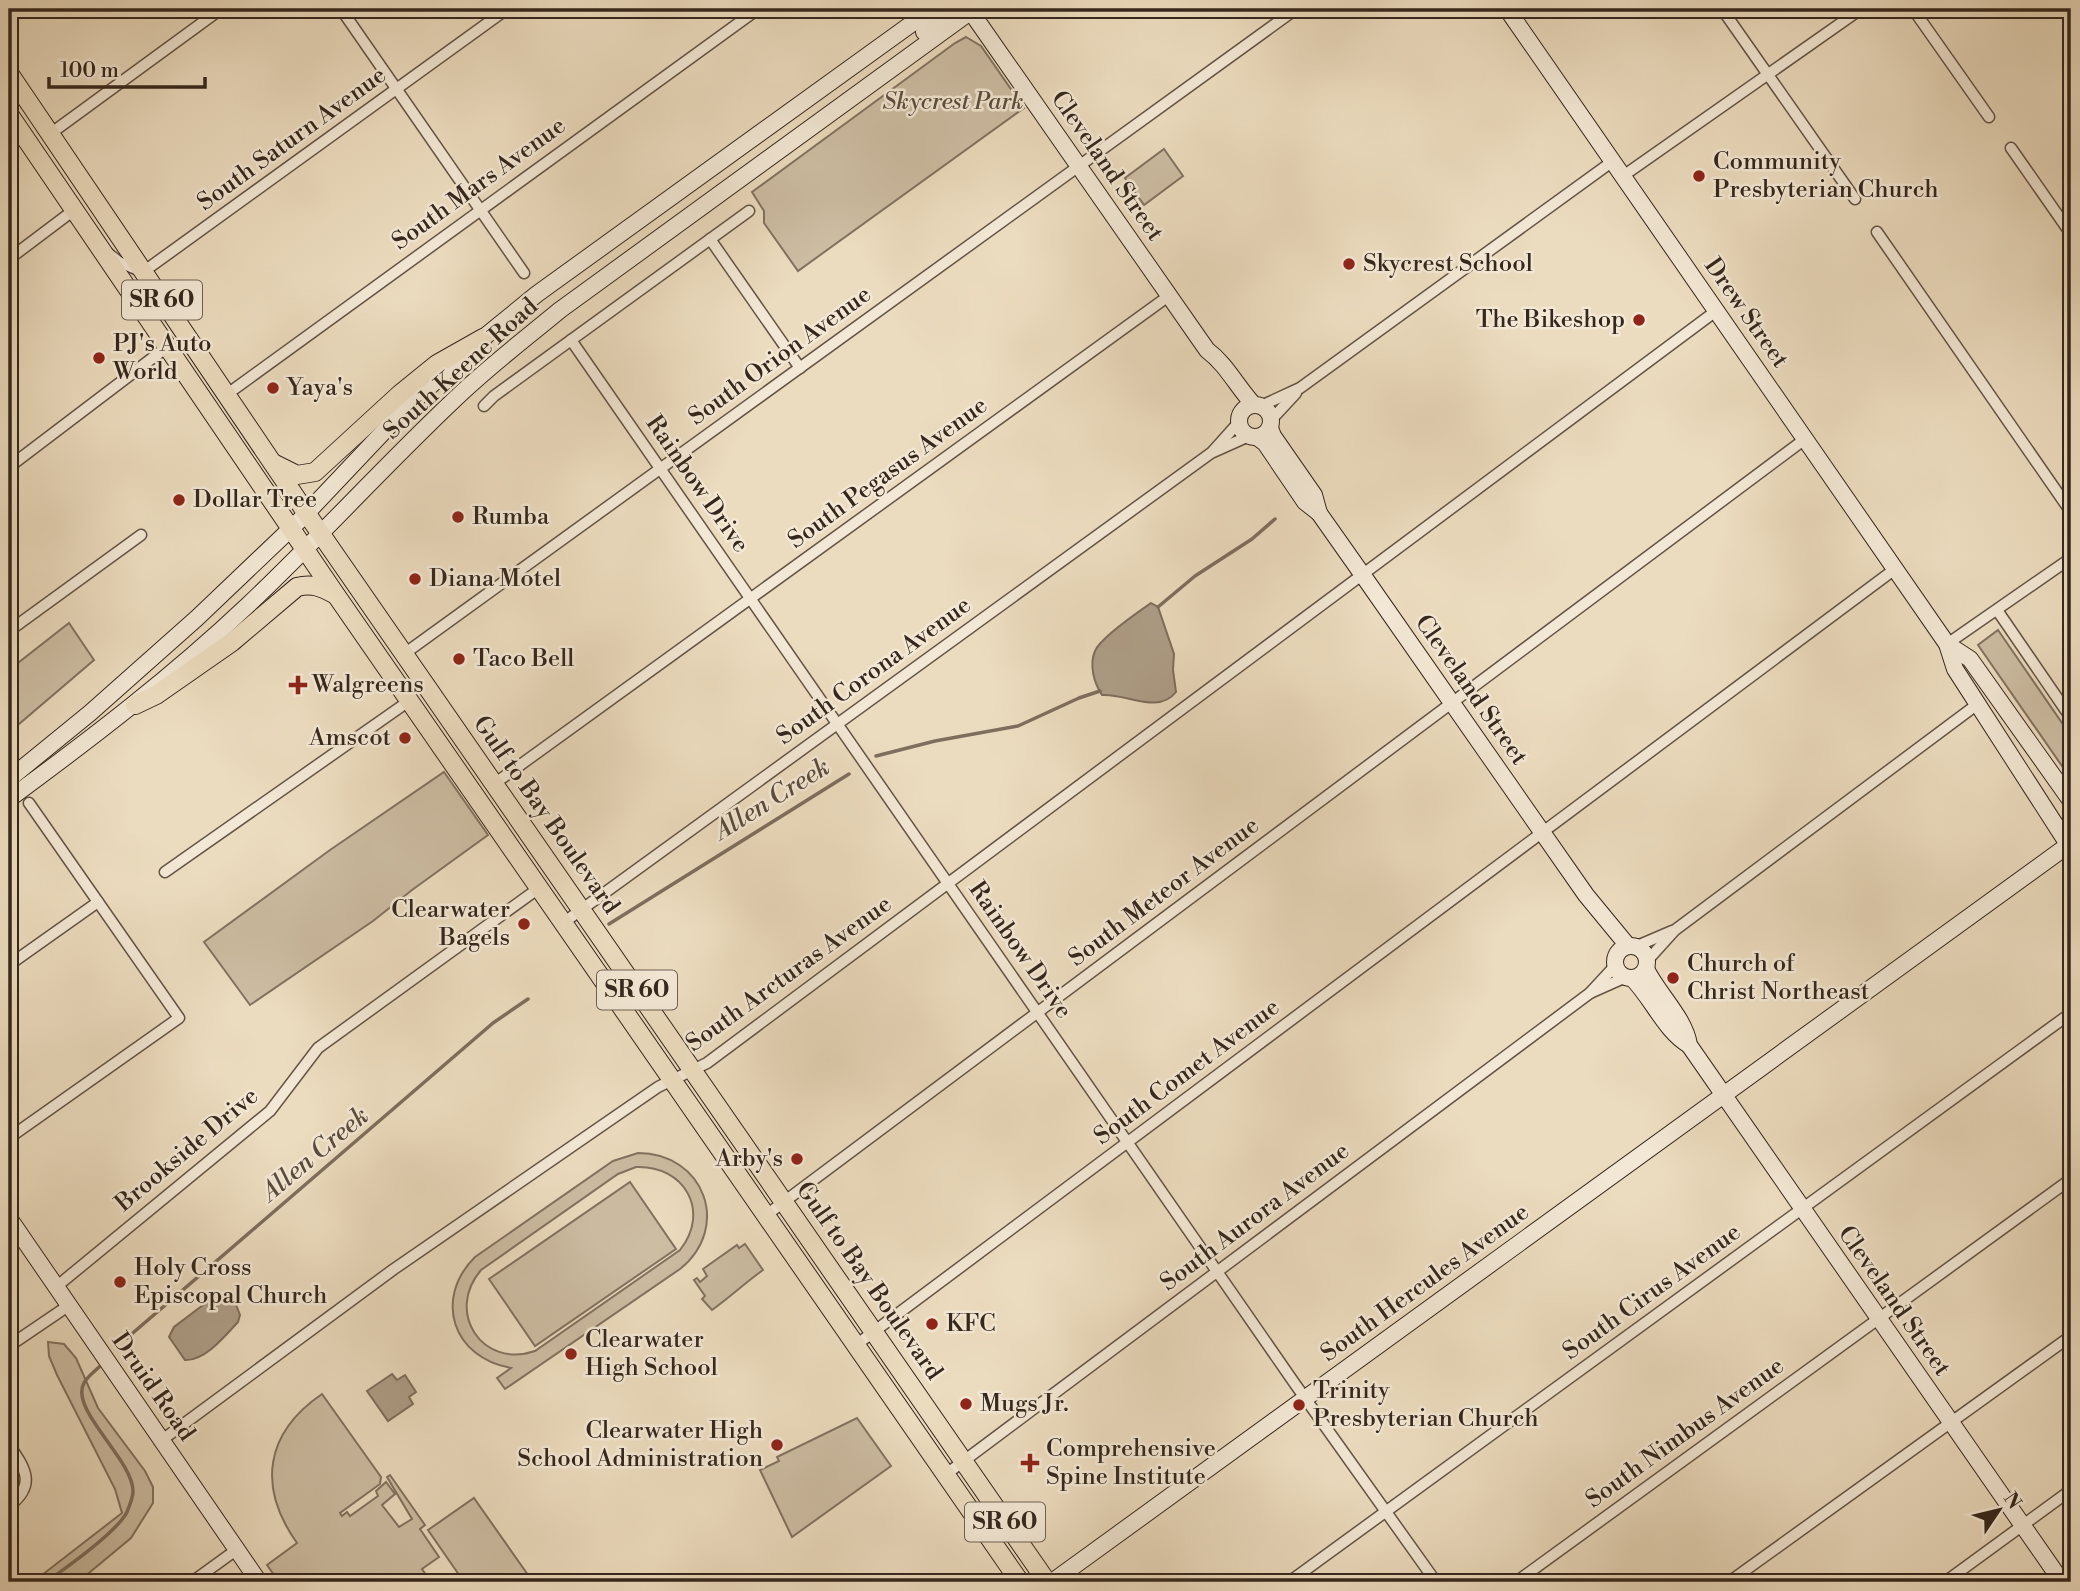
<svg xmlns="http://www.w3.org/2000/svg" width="2080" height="1591" viewBox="0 0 2080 1591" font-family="'Libre Bodoni',serif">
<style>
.green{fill:#cdbda3;stroke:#817260;stroke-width:2;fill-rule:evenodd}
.water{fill:#ae9e88;stroke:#7e6e5d;stroke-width:2}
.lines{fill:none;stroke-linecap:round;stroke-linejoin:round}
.stream{stroke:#7e6e5d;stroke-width:3.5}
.street-casing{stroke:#635446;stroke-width:13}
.secondary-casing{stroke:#35271d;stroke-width:18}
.primary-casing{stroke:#35271d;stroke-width:20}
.street{stroke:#f3e8d5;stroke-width:10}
.secondary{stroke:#f3e8d5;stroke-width:16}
.primary{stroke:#ecdcbf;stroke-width:18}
.poi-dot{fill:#8f2418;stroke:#f3e8d5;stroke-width:2.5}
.labels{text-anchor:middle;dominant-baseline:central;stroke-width:5;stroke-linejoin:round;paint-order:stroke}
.shield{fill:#f3e8d5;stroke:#6e6154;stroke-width:2}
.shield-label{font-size:23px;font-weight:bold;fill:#35271d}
.park-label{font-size:24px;font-style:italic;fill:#5b4c3e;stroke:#f3e8d5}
.street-label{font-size:24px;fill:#35271d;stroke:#f3e8d5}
.poi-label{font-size:24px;fill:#35271d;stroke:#f3e8d5;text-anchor:start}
.water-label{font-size:26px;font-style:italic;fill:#594b3d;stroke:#f3e8d5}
</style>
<rect width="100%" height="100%" fill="#ecdcbf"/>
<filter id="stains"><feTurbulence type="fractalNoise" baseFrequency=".00286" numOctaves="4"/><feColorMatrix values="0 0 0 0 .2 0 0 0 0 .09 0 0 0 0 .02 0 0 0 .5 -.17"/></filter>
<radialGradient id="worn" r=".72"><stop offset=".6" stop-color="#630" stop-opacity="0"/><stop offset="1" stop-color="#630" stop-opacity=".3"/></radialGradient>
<g class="green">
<polygon points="966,37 981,46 1024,108 798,271 764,223 764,211 752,192 955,43"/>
<polygon points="1164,149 1183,176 1144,205 1125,178"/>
<polygon points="69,623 94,660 19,724 9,720 9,670"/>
<polygon points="1998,630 2071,736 2071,779 1978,645"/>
<polygon points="444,772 488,835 412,890 373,921 250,1005 204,942 330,850"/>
<path d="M638 1153C704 1153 732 1227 680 1269L505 1389 497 1378 511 1368C453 1358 433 1299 475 1257L613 1161ZM636 1167C684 1165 711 1211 680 1250L535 1351C482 1369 445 1312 481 1270L618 1174Z"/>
<polygon points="630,1182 676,1249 535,1346 489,1279"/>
<path d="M745 1244 763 1270C745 1283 730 1297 712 1310L702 1299 705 1296 694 1280 697 1278 700 1282 707 1276 703 1269 737 1245 739 1248Z"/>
<polygon points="48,1342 64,1344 76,1358 98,1408 145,1471 153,1487 153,1503 131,1538 78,1582 33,1582 122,1513 115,1489 57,1375 49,1356"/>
<path d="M322 1394 381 1477 380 1484 340 1513 342 1516 347 1512 350 1516 378 1496 376 1491 386 1482 395 1494 382 1505 399 1527 412 1519 387 1477 390 1475 425 1525 420 1529 439 1557 422 1569 431 1582H279L267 1565 297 1543C257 1487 265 1433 322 1394Z"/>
<polygon points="857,1418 891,1466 792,1537 760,1470 779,1461 777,1457"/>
<polygon points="474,1498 533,1582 464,1582 428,1530"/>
</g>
<g class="water">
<path d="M1151 603 1158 607 1174 654 1173 670 1176 692C1158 715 1126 693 1102 695 1094 683 1089 665 1095 651 1100 638 1138 612 1151 603Z"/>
<path d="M215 1296 235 1302 240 1315 238 1322C225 1336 205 1361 185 1360L169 1337 174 1327Z"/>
<polygon points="392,1374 397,1380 405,1375 416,1392 409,1397 413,1404 388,1421 367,1391"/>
</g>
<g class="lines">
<g class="stream">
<polyline points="1158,607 1195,576 1252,539 1275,519"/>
<polyline points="876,756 935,741 1018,726 1079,698 1100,691"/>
<polyline points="609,924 849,774"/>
<polyline points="127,1338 493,1023 528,999"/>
<path d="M46 1582C66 1568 117 1532 127 1512 129 1507 133 1497 133 1492 134 1460 69 1410 84 1383 87 1377 94 1372 99 1367"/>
</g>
<g class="street-casing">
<g id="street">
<polyline points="341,9 524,273"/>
<polyline points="1722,9 1855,199"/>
<polyline points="1913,9 1989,117"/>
<polyline points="50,134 221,9"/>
<polyline points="2011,148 2071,234"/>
<polyline points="1623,176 1861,9"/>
<polyline points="1877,232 2071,512"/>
<polyline points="710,239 800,368"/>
<polyline points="109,254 119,262 143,272 507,9"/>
<polyline points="9,259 74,210"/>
<polyline points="571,340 1295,1384 1436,1582"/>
<polyline points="226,395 758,9"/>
<polyline points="484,406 494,396 749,211"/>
<polyline points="1261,406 1300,388 1613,161"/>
<polyline points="1271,420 1296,393"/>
<polyline points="1213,451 1239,422"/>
<polyline points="9,467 167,347"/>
<polyline points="1997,610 2071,718"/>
<polyline points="9,631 141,535"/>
<polyline points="1947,644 2071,558"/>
<polyline points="404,654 1296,9"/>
<polyline points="494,784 1170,295"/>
<polyline points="165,872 409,701"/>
<polyline points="563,923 1211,453 1249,436"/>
<polyline points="1637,946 1672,931"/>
<polyline points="1647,961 1675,930 1979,703"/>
<polyline points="9,965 98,902"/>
<polyline points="1590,993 1626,977"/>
<polyline points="9,1138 179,1018 29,803"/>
<polyline points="765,1216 1805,439"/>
<polyline points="56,1287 270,1111 318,1048 539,888"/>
<polyline points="856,1345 1895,569"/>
<polyline points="9,1346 68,1306"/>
<polyline points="162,1440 394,1269 658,1087 707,1063 1716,311"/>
<path d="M9 1445C25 1468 37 1485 9 1506"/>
<polyline points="945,1475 1590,993 1615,966"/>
<polyline points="192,1582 236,1550"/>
<polyline points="1289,1582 2071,1013"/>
<polyline points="1516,1582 2071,1179"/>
<polyline points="1729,1582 2071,1336"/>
<polyline points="1945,1582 2071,1490"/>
</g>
</g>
<g class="secondary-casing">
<g id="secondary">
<path d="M969 9 1207 350C1227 365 1237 387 1254 405"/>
<polyline points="1507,9 1947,644 1955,669 2071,849"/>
<polyline points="924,32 939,22 949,9"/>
<circle cx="1255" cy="421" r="16"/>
<polyline points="1270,428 1273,436 1314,495 1319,513 1362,574 1586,895 1628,946"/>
<polyline points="1257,437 1265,443 1305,502 1319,513"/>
<polyline points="1947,644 1970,659 2071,801"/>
<polyline points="9,779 90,713 197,618 303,517 407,407 483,338 537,294 932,9"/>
<path d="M9 799C92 738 173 676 248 605 319 538 384 466 455 399 488 367 525 339 560 310L974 9"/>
<circle cx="1631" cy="962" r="16"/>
<path d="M1646 969C1658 994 1685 1018 1689 1045L2062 1582"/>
<path d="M1632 978C1652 998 1665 1031 1689 1045"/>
<polyline points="9,1218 259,1582"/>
<polyline points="1052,1582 2071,843"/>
</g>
</g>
<g class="primary-casing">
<g id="primary">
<polyline points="9,73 307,514 1047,1582"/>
<polyline points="9,114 336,595 1020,1582"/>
<polyline points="275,464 297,475 315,472 400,394 437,364 483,338"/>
<path d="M135 705 156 695 232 642 297 587C312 583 321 587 334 594"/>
</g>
</g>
<use href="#street" class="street"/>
<use href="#secondary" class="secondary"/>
<use href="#primary" class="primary"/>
</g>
<g class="poi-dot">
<circle cx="1699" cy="176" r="7"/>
<circle cx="1349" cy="264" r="7"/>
<circle cx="1639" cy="320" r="7"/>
<circle cx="99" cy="358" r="7"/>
<circle cx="273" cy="388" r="7"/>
<circle cx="179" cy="500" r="7"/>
<circle cx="458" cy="517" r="7"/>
<circle cx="415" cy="579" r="7"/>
<circle cx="459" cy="659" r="7"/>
<path d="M294.5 674.5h7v7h7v7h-7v7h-7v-7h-7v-7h7z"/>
<circle cx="405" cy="738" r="7"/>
<circle cx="524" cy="924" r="7"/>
<circle cx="1673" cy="978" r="7"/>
<circle cx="797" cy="1159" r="7"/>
<circle cx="120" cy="1282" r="7"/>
<circle cx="932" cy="1324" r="7"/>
<circle cx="571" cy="1354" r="7"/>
<circle cx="966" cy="1404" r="7"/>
<circle cx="1299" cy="1405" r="7"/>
<circle cx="777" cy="1445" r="7"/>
<path d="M1026.5 1452.5h7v7h7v7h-7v7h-7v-7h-7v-7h7z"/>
</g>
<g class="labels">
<g class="shield">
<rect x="122" y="280.5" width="80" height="39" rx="5"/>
<rect x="597" y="970.5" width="80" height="39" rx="5"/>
<rect x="965" y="1502.5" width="80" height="39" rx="5"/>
</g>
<g class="shield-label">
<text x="162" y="300">SR 60</text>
<text x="637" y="990">SR 60</text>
<text x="1005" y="1522">SR 60</text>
</g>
<g class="park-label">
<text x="953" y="102">Skycrest Park</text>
</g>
<g class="street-label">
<text transform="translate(292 139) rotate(-36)">South Saturn Avenue</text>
<text transform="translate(1107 166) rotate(55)">Cleveland Street</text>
<text transform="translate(479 184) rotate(-36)">South Mars Avenue</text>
<text transform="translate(1746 313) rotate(55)">Drew Street</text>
<text transform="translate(780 356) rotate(-36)">South Orion Avenue</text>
<text transform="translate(461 369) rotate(-42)">South Keene Road</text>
<text transform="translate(888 473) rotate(-36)">South Pegasus Avenue</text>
<text transform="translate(697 484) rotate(55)">Rainbow Drive</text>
<text transform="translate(874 671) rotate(-36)">South Corona Avenue</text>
<text transform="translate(1471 690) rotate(55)">Cleveland Street</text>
<text transform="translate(546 815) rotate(55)">Gulf to Bay Boulevard</text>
<text transform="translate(1164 892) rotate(-37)">South Meteor Avenue</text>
<text transform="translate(1020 950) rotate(55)">Rainbow Drive</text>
<text transform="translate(789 974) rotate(-36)">South Arcturas Avenue</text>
<text transform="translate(1187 1072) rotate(-37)">South Comet Avenue</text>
<text transform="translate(187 1150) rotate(-40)">Brookside Drive</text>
<text transform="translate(1255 1217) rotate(-37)">South Aurora Avenue</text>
<text transform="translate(869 1281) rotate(55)">Gulf to Bay Boulevard</text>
<text transform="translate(1425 1283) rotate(-36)">South Hercules Avenue</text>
<text transform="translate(1652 1292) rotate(-36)">South Cirus Avenue</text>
<text transform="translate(1894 1301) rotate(55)">Cleveland Street</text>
<text transform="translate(153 1387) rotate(55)">Druid Road</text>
<text transform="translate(1685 1433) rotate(-36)">South Nimbus Avenue</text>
</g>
<g class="poi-label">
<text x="1713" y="162">Community<tspan x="1713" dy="28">Presbyterian Church</tspan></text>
<text x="1363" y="264">Skycrest School</text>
<text x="1625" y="320" text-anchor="end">The Bikeshop</text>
<text x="113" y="344">PJ's Auto<tspan x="113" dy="28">World</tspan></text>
<text x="287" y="388">Yaya's</text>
<text x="193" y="500">Dollar Tree</text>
<text x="472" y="517">Rumba</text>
<text x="429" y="579">Diana Motel</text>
<text x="473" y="659">Taco Bell</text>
<text x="312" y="685">Walgreens</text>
<text x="391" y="738" text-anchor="end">Amscot</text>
<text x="510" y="910" text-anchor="end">Clearwater<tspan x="510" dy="28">Bagels</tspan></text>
<text x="1687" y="964">Church of<tspan x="1687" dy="28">Christ Northeast</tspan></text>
<text x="783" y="1159" text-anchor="end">Arby's</text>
<text x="134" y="1268">Holy Cross<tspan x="134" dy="28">Episcopal Church</tspan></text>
<text x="946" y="1324">KFC</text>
<text x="585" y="1340">Clearwater<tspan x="585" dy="28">High School</tspan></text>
<text x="1313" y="1391">Trinity<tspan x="1313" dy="28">Presbyterian Church</tspan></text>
<text x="980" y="1404">Mugs Jr.</text>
<text x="763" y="1431" text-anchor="end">Clearwater High<tspan x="763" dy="28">School Administration</tspan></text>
<text x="1046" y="1449">Comprehensive<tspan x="1046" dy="28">Spine Institute</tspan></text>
</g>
<g class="water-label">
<text transform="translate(772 799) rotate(-32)">Allen Creek</text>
<text transform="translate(315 1154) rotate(-40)">Allen Creek</text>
</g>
</g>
<rect width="2080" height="1591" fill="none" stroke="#ecdcbf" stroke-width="35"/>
<rect x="10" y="10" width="2059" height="1570" fill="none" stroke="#35271d" stroke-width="3.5"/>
<rect x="18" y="18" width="2045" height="1556" fill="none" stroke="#35271d" stroke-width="2"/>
<g transform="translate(1999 1510) rotate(55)" stroke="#f3e8d5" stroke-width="5" paint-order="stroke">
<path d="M0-5L12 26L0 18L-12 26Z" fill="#35271d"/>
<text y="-10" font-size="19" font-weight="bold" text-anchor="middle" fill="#35271d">N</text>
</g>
<path d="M49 77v10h156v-10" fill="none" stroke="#35271d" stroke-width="3.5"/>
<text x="60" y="77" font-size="21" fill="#35271d" stroke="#f3e8d5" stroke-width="5" paint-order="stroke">100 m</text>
<rect width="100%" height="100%" filter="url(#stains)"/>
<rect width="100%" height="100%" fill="url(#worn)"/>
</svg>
